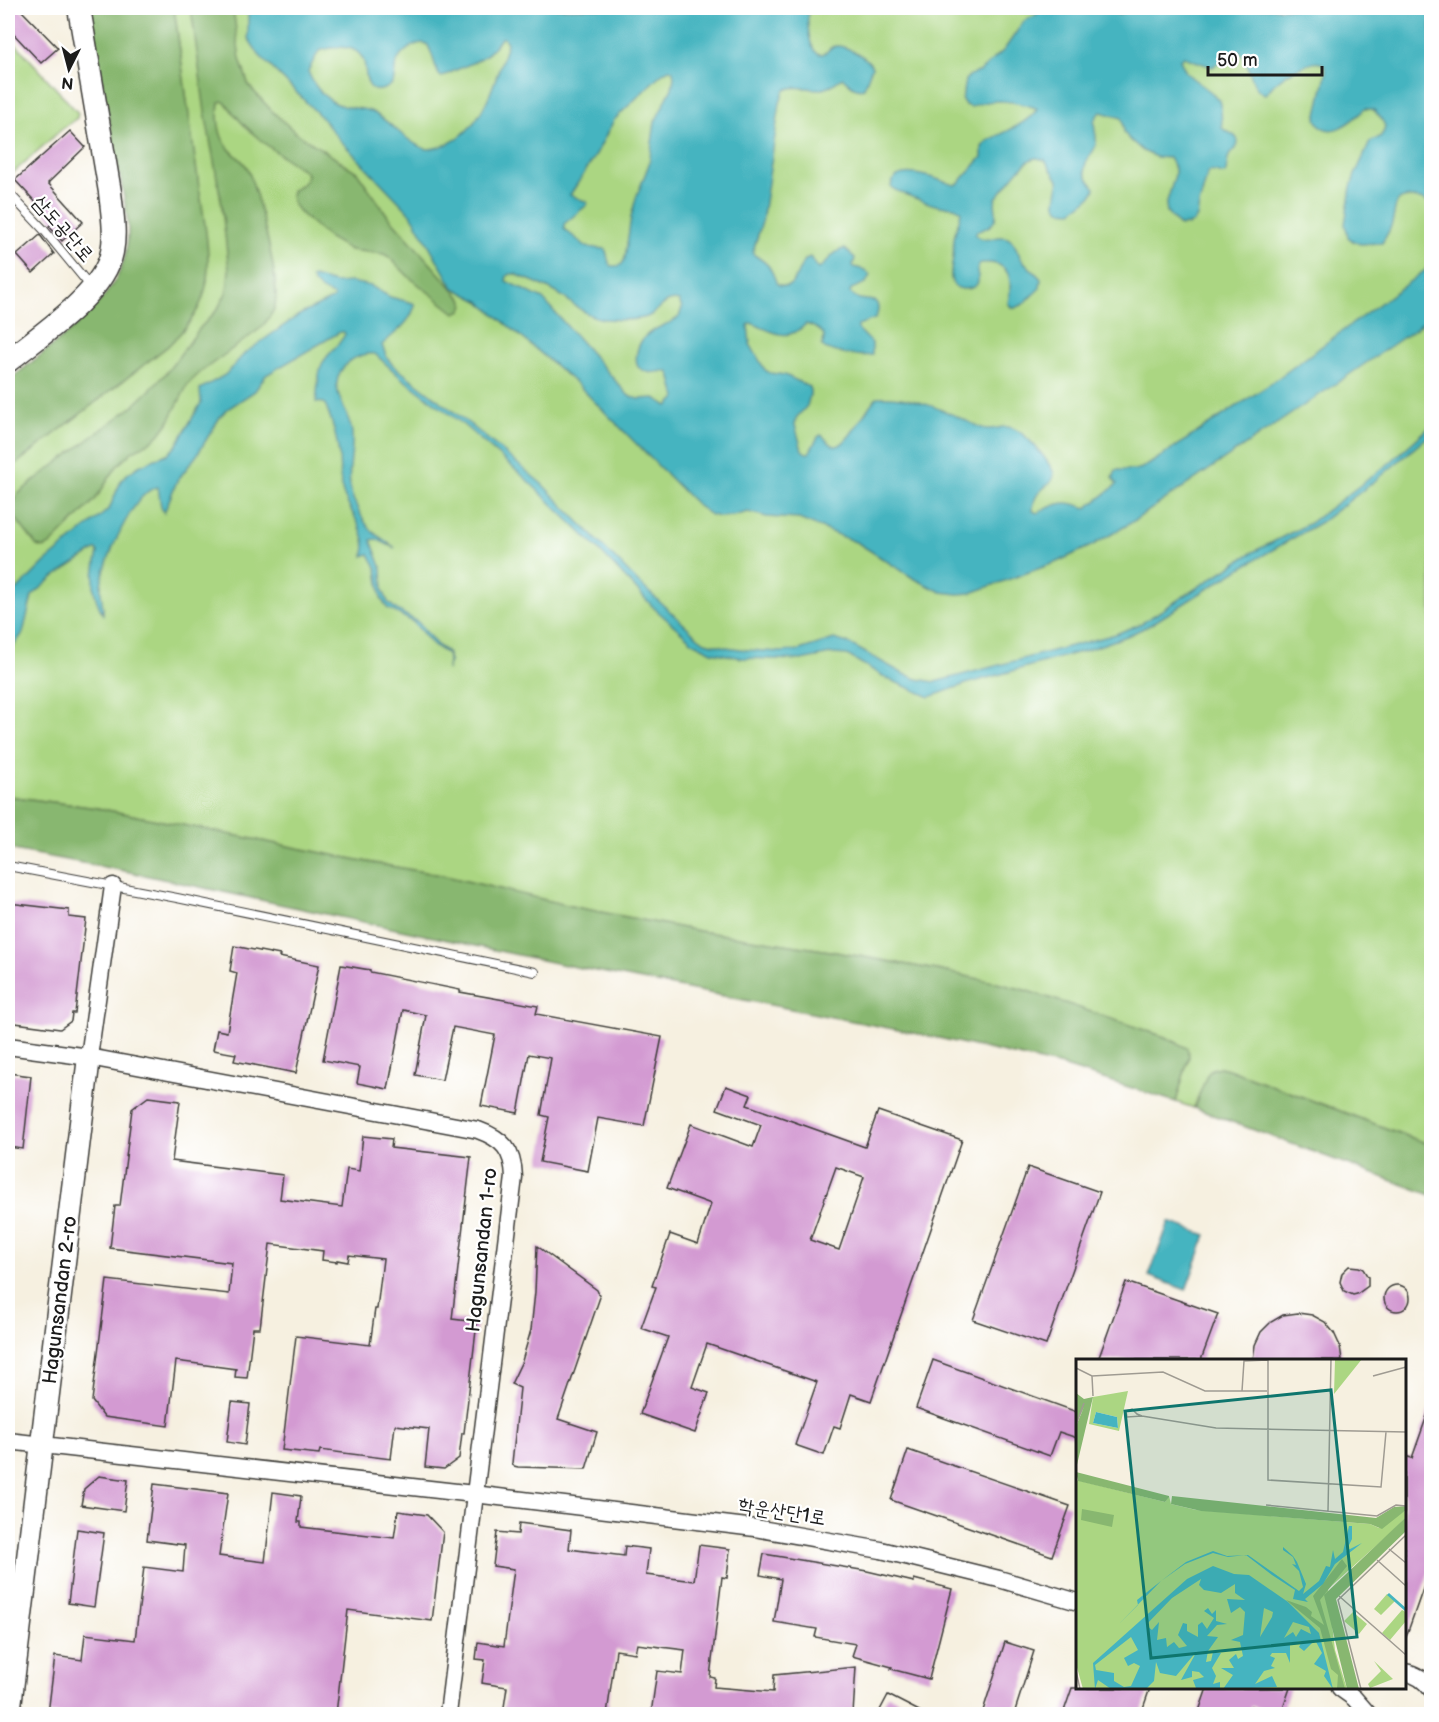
<svg xmlns="http://www.w3.org/2000/svg" width="1439" height="1722" viewBox="0 0 1439 1722" font-family="'Balsamiq Sans','Poor Story',sans-serif">
<style>
.green{fill:#abd682;stroke:#64794f;stroke-width:1.5}
.forest{fill:#88b770;stroke:#526a46;stroke-width:1.5}
.water{fill:#45b4c0;stroke:#30686e;stroke-width:1.5;fill-rule:evenodd}
.building{fill:#d39ad2;fill-rule:evenodd}
.lines{fill:none;stroke-linecap:round;stroke-linejoin:round}
.lane-casing{stroke:#3d3c39;stroke-width:10}
.street-casing{stroke:#3d3c39;stroke-width:19}
.secondary-casing{stroke:#3d3c39;stroke-width:25}
.lane{stroke:#fff;stroke-width:8}
.street{stroke:#fff;stroke-width:16}
.secondary{stroke:#fff;stroke-width:22}
.labels{text-anchor:middle;dominant-baseline:central;stroke-width:4.5;stroke-linejoin:round;paint-order:stroke}
.street-label{font-size:20px;fill:#1c1c1c;stroke:#fff}
.inset-river{fill:none;stroke:#45b4c0;stroke-width:3}
.inset-road{fill:none;stroke:#9f9b92;stroke-width:1.5}
.view{fill:#0f766e;fill-opacity:0.15;stroke:#0f766e;stroke-width:3}
.inset-edge{fill:none;stroke:#1c1c1c;stroke-width:3}
</style>
<rect width="100%" height="100%" fill="#fff"/>
<filter id="ink" filterUnits="userSpaceOnUse"><feTurbulence type="fractalNoise" baseFrequency=".0167" numOctaves="2"/><feDisplacementMap in="SourceGraphic" scale="12" xChannelSelector="R" yChannelSelector="G"/><feConvolveMatrix kernelMatrix="1 2 1 2 8 2 1 2 1" color-interpolation-filters="sRGB"/></filter>
<filter id="wash" filterUnits="userSpaceOnUse"><feTurbulence type="fractalNoise" baseFrequency=".008" numOctaves="4" result="noise"/><feDisplacementMap in="SourceGraphic" scale="24" xChannelSelector="R" yChannelSelector="G"/><feGaussianBlur stdDeviation="1.35" result="paint"/><feColorMatrix in="noise" values="0 0 0 0 0 0 0 0 0 0 0 0 0 0 0 0 0 1.4 0 .05"/><feComposite in="paint" operator="in"/></filter>
<g filter="url(#wash)">
<rect width="100%" height="100%" fill="#f6f0e0"/>
<g class="green">
<polygon points="174,8 1431,8 1431,1145 1228,1069 1220,1067 1212,1069 1197,1099 1194,1108 1176,1102 1189,1056 1178,1043 1165,1037 1021,989 937,970 830,951 699,931 575,907 441,875 373,863 97,808 8,796 8,470 168,346 207,283 206,239"/>
<polygon points="8,35 78,113 77,118 61,130 13,173 10,175 8,173"/>
</g>
<g class="forest">
<path d="M88 8H174C182 65 190 123 198 180 203 215 214 260 204 294 198 315 183 331 168 346L8 470V381C43 352 94 318 117 277 125 262 128 245 128 229 127 205 119 175 115 152 106 104 97 56 88 8Z"/>
<path d="M191 8H233L240 59 249 86 272 111 296 133 357 172 388 216 462 299 464 304 462 310 455 313 409 277 389 257 384 254 350 250 329 238 301 214 293 204 291 196 292 191C299 186 306 184 307 174L303 170C273 151 246 132 226 103L222 101 219 103C217 116 218 135 227 146 233 155 243 159 248 169 257 196 283 284 274 309 271 316 266 322 261 328L202 371 188 384 168 423 159 435 147 444 133 451 117 466 95 500 50 545 44 548 37 546 13 515V505L17 495 36 479 133 406 152 388 167 372 200 328 217 310 227 291 229 270 221 200 205 112Z"/>
<polygon points="8,796 97,808 373,863 441,875 575,907 699,931 830,951 937,970 989,981 1021,989 1059,1001 1165,1037 1187,1048 1189,1056 1176,1102 1062,1066 934,1037 560,964 125,871 8,849"/>
<polygon points="1220,1067 1228,1069 1431,1145 1431,1195 1194,1108 1207,1075 1212,1069"/>
</g>
<g class="water">
<path d="M248 8H809C806 17 808 54 821 54 826 55 828 49 832 47 842 42 869 58 872 67L864 88C855 91 849 83 843 78 835 81 831 88 822 89 810 90 794 84 784 91L780 103 762 222 754 248 753 254C770 265 770 266 777 284 799 295 795 262 810 257 813 260 814 266 818 269 828 263 834 249 845 249L855 258 853 265 854 267 865 270 870 275 866 283 851 289 850 293 859 299 875 301C880 306 878 314 875 319L858 325V329L872 343V355C861 357 830 353 822 346 823 343 824 340 824 337 824 330 812 326 806 324 786 344 773 331 751 323L748 325 750 344 765 370 770 373 785 375 810 387V395L807 406 796 418 795 425 802 450 806 453H809L818 437 821 435C826 438 831 447 837 446 849 444 867 406 877 397 914 394 949 413 982 428 992 431 996 427 1006 427 1022 426 1047 459 1054 473 1054 489 1033 485 1033 511L1037 513C1058 503 1063 499 1086 508 1091 505 1113 488 1117 484L1113 478 1116 470H1137L1148 465 1266 387 1431 266V315L1414 330 1353 372 1129 524 1093 545 1057 562 971 593 958 594 941 592 913 578 858 543 799 519 767 517 748 512 733 516 720 517 711 515 698 506 577 384 479 301 454 288 451 284 414 219 407 210 339 139 321 117 259 55 248 38ZM501 38H504L507 43 506 47C495 82 483 130 445 145 438 147 430 151 423 148 403 140 390 120 370 111 361 108 352 108 343 106 327 102 313 86 308 71L319 51C334 46 358 43 364 62 366 69 365 79 369 85 374 95 387 89 393 83 395 77 394 70 396 64 400 53 416 40 427 44 433 53 434 65 439 75L442 77C466 63 485 64 501 38ZM669 69 673 71 674 77 672 88 655 122 649 164 636 198 631 217 625 258C622 267 619 266 611 266 607 261 608 254 605 249L587 247 564 229V224L587 205V202L570 195 594 158 614 120 660 75ZM511 274H515C529 280 544 285 557 293 574 303 585 317 605 319 618 320 635 321 647 317 659 312 664 297 679 301L682 308 679 317C664 328 645 328 638 348 636 355 635 361 638 367 654 379 659 367 670 373L676 398 668 406 655 398 639 399 629 396 543 299 506 281 507 276Z"/>
<path d="M1042 8H1115V13L1119 15 1129 8H1431V205C1426 200 1421 199 1414 198 1391 194 1397 211 1391 226 1389 232 1385 238 1382 243L1360 244 1353 241 1348 237 1345 224 1351 187 1355 175 1370 142 1380 137 1384 131 1385 126 1382 120 1374 110C1370 109 1369 108 1365 109 1362 111 1360 114 1357 116 1345 127 1325 139 1316 119L1326 74C1326 71 1326 67 1324 65 1316 56 1286 74 1279 80 1273 84 1270 90 1265 94 1248 89 1252 62 1239 51L1212 67 1184 57 1180 60 1186 72 1191 77 1211 92 1219 100 1221 109 1222 128C1228 133 1242 136 1237 146 1235 150 1232 151 1230 154 1226 160 1228 168 1225 174 1218 174 1214 170 1208 172L1199 205 1197 217 1194 222 1188 225 1181 226 1178 225 1167 212 1166 205 1175 175V169L1169 158 1156 157 1143 151 1128 138 1124 132 1122 118 1101 112C1088 121 1098 131 1096 144 1095 153 1083 160 1085 171 1085 177 1091 183 1095 188 1093 198 1080 205 1072 211L1060 210 1056 205C1055 199 1060 185 1058 181 1058 179 1047 164 1045 160 1042 159 1039 158 1035 158 1023 160 1005 189 996 198 994 204 996 207 996 213 996 226 986 228 976 232V235C989 244 992 236 1003 237 1015 238 1016 250 1021 258 1025 264 1035 272 1041 279L1040 288 1022 305 1015 308 1011 307 1008 303C1013 280 1011 260 981 263 972 272 982 277 977 284 974 288 967 289 963 289 945 288 952 267 953 258 954 252 953 245 954 239 955 229 960 221 961 211 952 204 950 208 939 206 930 204 896 192 891 187 892 161 940 180 954 185L959 183 982 157V147L986 142C1001 133 1028 124 1037 109L1036 108C1014 101 992 97 971 107L965 105 962 100 965 80 969 76 980 71 1004 50 1024 21 1036 15Z"/>
<path d="M313 277 335 283 351 282 371 286 390 297 413 303 415 305C410 324 395 332 382 345L387 358 393 365 471 425 542 484 638 582 698 637 705 642 726 647 748 650 782 652 799 650 834 639 848 643 902 673 917 679 935 682 1116 634 1142 623 1253 552 1310 523 1387 465 1431 426V434L1380 477 1321 522 1234 572 1150 625 1127 636 1087 650 966 684 930 697 888 679 847 655 831 654 801 660 741 658 712 652 694 643 655 609 597 548 525 478 460 422 400 377 375 354C367 353 356 356 349 362 321 385 350 408 352 433 354 456 344 479 354 501 359 511 364 524 373 532 380 538 389 542 395 548L376 539 371 540 382 569 383 590 388 602 397 610 418 622 436 644 447 652 450 661 447 670 448 660 447 654 433 645 413 622 387 608 381 598 377 569 369 554 363 556C371 538 351 513 344 496 339 483 340 469 339 455 337 438 332 421 326 406L324 403 316 402C318 390 317 376 322 364 328 353 340 345 345 334L344 332H340L266 375 255 391 226 410 220 417 197 455 177 481 164 513 161 507 158 487C134 490 103 563 101 586 100 596 104 606 103 614 90 592 93 576 98 552L97 550H95L55 576 32 596 23 633 8 654V622L15 599 13 598 8 600V594L17 590 45 562 109 509 121 481 126 475 139 466 169 453 176 446 201 403 200 389 225 375 245 353 299 315 334 298V296C325 292 316 288 311 278Z"/>
<polygon points="1169,1222 1206,1235 1186,1290 1149,1276"/>
</g>
<g id="blocks">
<g class="building">
<polygon points="8,8 19,8 58,48 41,63 8,28"/>
<polygon points="70,131 85,147 48,183 83,222 62,241 49,226 54,222 15,180"/>
<polygon points="40,235 54,254 33,273 17,255"/>
<polygon points="8,903 69,910 69,917 86,919 75,1013 72,1013 71,1021 60,1029 8,1022"/>
<polygon points="234,946 280,955 279,957 319,965 296,1073 234,1061 236,1054 213,1050 217,1030 227,1032 237,973 230,971"/>
<polygon points="341,965 370,970 370,972 460,990 460,992 538,1006 536,1014 662,1037 644,1126 598,1118 588,1171 540,1162 549,1117 541,1115 551,1058 529,1054 518,1113 481,1106 495,1035 453,1027 442,1080 415,1075 426,1015 403,1010 388,1089 357,1083 360,1067 323,1060"/>
<polygon points="8,1073 31,1076 23,1149 8,1147"/>
<path d="M726 1086 751 1095 747 1105 865 1147 878 1111 962 1140 871 1401 851 1394 840 1428 834 1426 824 1455 795 1445 817 1382 707 1344 692 1387 709 1393 695 1433 640 1414 668 1337 641 1328 656 1287 652 1286 670 1234 698 1244 711 1204 667 1188 691 1124 753 1147 761 1125 717 1109ZM836 1167 864 1177 839 1250 810 1240Z"/>
<polygon points="148,1097 180,1101 172,1161 283,1175 280,1199 342,1207 347,1169 359,1171 363,1136 392,1139 391,1148 471,1157 452,1319 477,1322 464,1433 462,1433 459,1458 444,1469 425,1467 429,1429 395,1425 391,1459 320,1450 319,1454 282,1450 296,1336 370,1345 375,1309 377,1309 383,1259 349,1255 348,1262 337,1260 337,1262 322,1260 323,1251 270,1244 260,1328 253,1328 247,1378 235,1377 236,1369 176,1361 168,1426 104,1417 92,1401 107,1280 229,1294 232,1263 110,1248 115,1206 120,1206 132,1109"/>
<polygon points="1028,1167 1100,1192 1046,1345 973,1320"/>
<polygon points="537,1246 597,1290 600,1297 558,1419 597,1432 586,1469 518,1467 514,1466 512,1463 520,1388 511,1384 522,1361 531,1330 535,1292"/>
<polygon points="1349,1266 1359,1267 1363,1269 1368,1277 1368,1286 1357,1294 1353,1295 1344,1291 1340,1282 1342,1273"/>
<polygon points="1126,1282 1218,1314 1201,1360 1098,1360"/>
<circle cx="1397" cy="1298" r="13"/>
<polygon points="1298,1313 1312,1315 1325,1322 1334,1333 1340,1346 1342,1360 1253,1360 1255,1345 1261,1332 1271,1322 1283,1315"/>
<polygon points="933,1360 1077,1412 1077,1438 1059,1432 1050,1456 916,1408"/>
<polygon points="232,1402 250,1404 245,1445 227,1442"/>
<polygon points="1430,1407 1431,1408 1431,1566 1406,1637 1404,1637 1404,1456 1412,1458"/>
<polygon points="908,1450 1070,1506 1052,1556 891,1500"/>
<polygon points="99,1476 128,1480 124,1511 81,1505 84,1489"/>
<polygon points="154,1484 228,1493 219,1556 265,1562 273,1492 301,1496 298,1522 301,1522 301,1527 394,1538 398,1511 427,1515 443,1532 432,1621 348,1610 336,1714 48,1714 55,1656 82,1660 85,1634 135,1640 144,1567 183,1572 185,1545 147,1540"/>
<polygon points="519,1523 571,1530 569,1549 624,1556 625,1546 649,1549 646,1575 694,1581 699,1545 730,1549 727,1578 722,1577 710,1677 715,1678 714,1687 773,1692 774,1675 856,1667 853,1714 651,1714 657,1671 682,1674 685,1650 637,1644 635,1653 616,1650 607,1714 503,1714 507,1687 482,1683 485,1660 476,1659 478,1642 504,1646 514,1569 493,1566 497,1532 518,1534"/>
<polygon points="77,1529 104,1533 94,1607 68,1603"/>
<polygon points="764,1554 867,1571 914,1582 914,1579 952,1589 929,1679 891,1669 892,1667 852,1656 856,1644 815,1637 817,1629 774,1622 781,1579 760,1575"/>
<polygon points="1005,1642 1034,1651 1014,1714 982,1714"/>
<polygon points="1072,1688 1150,1688 1141,1714 1063,1714"/>
<polygon points="1207,1688 1290,1688 1281,1714 1251,1706 1248,1714 1198,1714"/>
<polygon points="888,1695 925,1714 878,1714"/>
</g>
</g>
</g>
<g filter="url(#ink)">
<use href="#blocks" fill-opacity="0" stroke="#3d3c39" stroke-width="1.5"/>
<g class="lines">
<g class="lane-casing">
<g id="lane">
<polyline points="8,192 44,230 91,287"/>
<polyline points="8,866 177,898 535,972"/>
</g>
</g>
<g class="street-casing">
<g id="street">
<path d="M8 1046 89 1057 478 1130C503 1139 513 1150 514 1177L448 1714"/>
<polyline points="89,1057 113,886"/>
<polyline points="8,1441 474,1494 755,1528 881,1550 999,1579 1078,1602"/>
<path d="M1404 1672C1417 1674 1425 1680 1432 1690"/>
<polyline points="1340,1688 1354,1698 1368,1714"/>
</g>
</g>
<g class="secondary-casing">
<g id="secondary">
<path d="M8 361C40 335 104 294 112 252 116 232 112 212 110 192L79 8"/>
<polyline points="9,1714 89,1057"/>
</g>
</g>
<use href="#lane" class="lane"/>
<use href="#street" class="street"/>
<use href="#secondary" class="secondary"/>
</g>
</g>
<g class="labels">
<g class="street-label">
<text transform="translate(63 229) rotate(49)">삼도공단로</text>
<text transform="translate(482 1250) rotate(-84)">Hagunsandan 1-ro</text>
<text transform="translate(60 1300) rotate(-83)">Hagunsandan 2-ro</text>
<text transform="translate(782 1512) rotate(9)">학운산단1로</text>
</g>
</g>
<g transform="translate(1076 1359)">
<rect width="330" height="330" fill="#f6f0e0"/>
<path d="M259 0H286L258 35 259 1ZM52 32 43 72 13 65 17 38ZM20 53 41 58 42 69 17 64ZM0 121 89 143 93 137 95 145 120 151 294 165 303 169 330 151V158L313 175 252 230 259 291 271 330H7L0 305ZM311 235 319 242 305 256 298 250ZM326 251 330 253V262L314 281 306 274ZM277 253 291 265 283 275 268 262ZM298 302 317 320 294 329 292 325 305 312Z" fill="#abd682" fill-rule="evenodd"/>
<path d="M0 34 8 40 17 38 0 110V67L8 48 0 65ZM0 113 93 137V138L89 143 2 122ZM96 137 300 159 318 148 330 147V151L306 170 294 165 125 152 95 145ZM6 150 38 156 36 168 5 161ZM330 158 329 173 260 240 283 330H271L248 236ZM266 200 271 207 244 241 269 330H261L262 316 255 310 244 269 210 241 230 248 236 253 235 257 248 266 237 237Z" fill="#88b770"/>
<path d="M20 53 41 58 42 69 17 64ZM273 167H276V180L270 192 286 184 259 205 247 225 229 240 232 243 217 240 219 231 196 216 170 196 152 198 137 194 109 205 85 222 43 265 62 246 61 241 85 222 110 203 137 192 151 197 172 196 223 232 227 228 223 212 216 205 220 206 217 198 207 191V188L217 197 221 203 230 225 227 235 243 222 250 207 254 208 257 191 259 200 267 193ZM137 207 158 215 173 216 212 243 243 274 257 330 248 317 250 312 238 305 246 294 239 281 228 292 223 288 226 282 214 284V304L210 294H196L194 297 199 299 195 307 199 309 188 312 179 325 196 317 201 328 147 330 157 316 145 309H158L153 301 160 295 162 300 167 297 164 283 155 281 167 276 169 253 164 248 155 254 151 240 169 241 159 234V225L145 234 128 231 123 226 125 220 96 239 70 266 76 271 83 263 81 281 90 279 91 288 98 283 103 289 111 287 102 276 107 264 111 265V272L122 278V266L126 263 131 270 138 259 128 252 132 249 136 255 140 251V262L151 265 141 266 131 277 142 278 132 292 130 303 135 302 137 293 145 294 136 309 140 317 137 325 144 323V330L120 329 117 321 128 318 123 313 116 312V318L105 321 121 292 100 317 84 314 80 303 78 322 70 330H35L22 321 19 330 17 304 111 220ZM188 249 197 253 196 258 184 278ZM217 263 233 268 235 275 225 270 220 278 217 273 208 279ZM55 278 62 291 48 299 52 307 58 304 64 307 55 327 48 328 38 322V314L20 311 19 306Z" fill="#45b4c0" fill-rule="evenodd"/>
<path class="inset-river" d="M312 235 330 251"/>
<path class="inset-road" d="M192 0V121L305 128 310 73M0 9 16 17 87 13 129 32H191M16 17 17 37M297 17 330 8M166 32 168 2 192 1M56 50 61 55 66 57 51 58 50 52ZM66 57 140 69 330 73M0 66 8 44M190 146 301 157 320 146 330 147M252 152 255 0M313 190 330 204M301 201 330 227M263 237 330 296M0 312 4 330M285 330 262 241 330 176"/>
<path class="view" d="M255 31 281 278 75 299 49 52Z"/>
<rect width="330" height="330" class="inset-edge"/>
</g>
<rect width="1439" height="1722" fill="none" stroke="#fff" stroke-width="30"/>
<g transform="translate(69 69) rotate(186)" stroke="#ffffff" stroke-width="4.5" paint-order="stroke">
<path d="M0-4.5L10 22L0 15L-10 22Z" fill="#1c1c1c"/>
<text y="-9" font-size="16" font-weight="bold" text-anchor="middle" fill="#1c1c1c">N</text>
</g>
<path d="M1208 66v9h114v-9" fill="none" stroke="#1c1c1c" stroke-width="3"/>
<text x="1217" y="66" font-size="18" fill="#1c1c1c" stroke="#ffffff" stroke-width="4.5" paint-order="stroke">50 m</text>
</svg>
